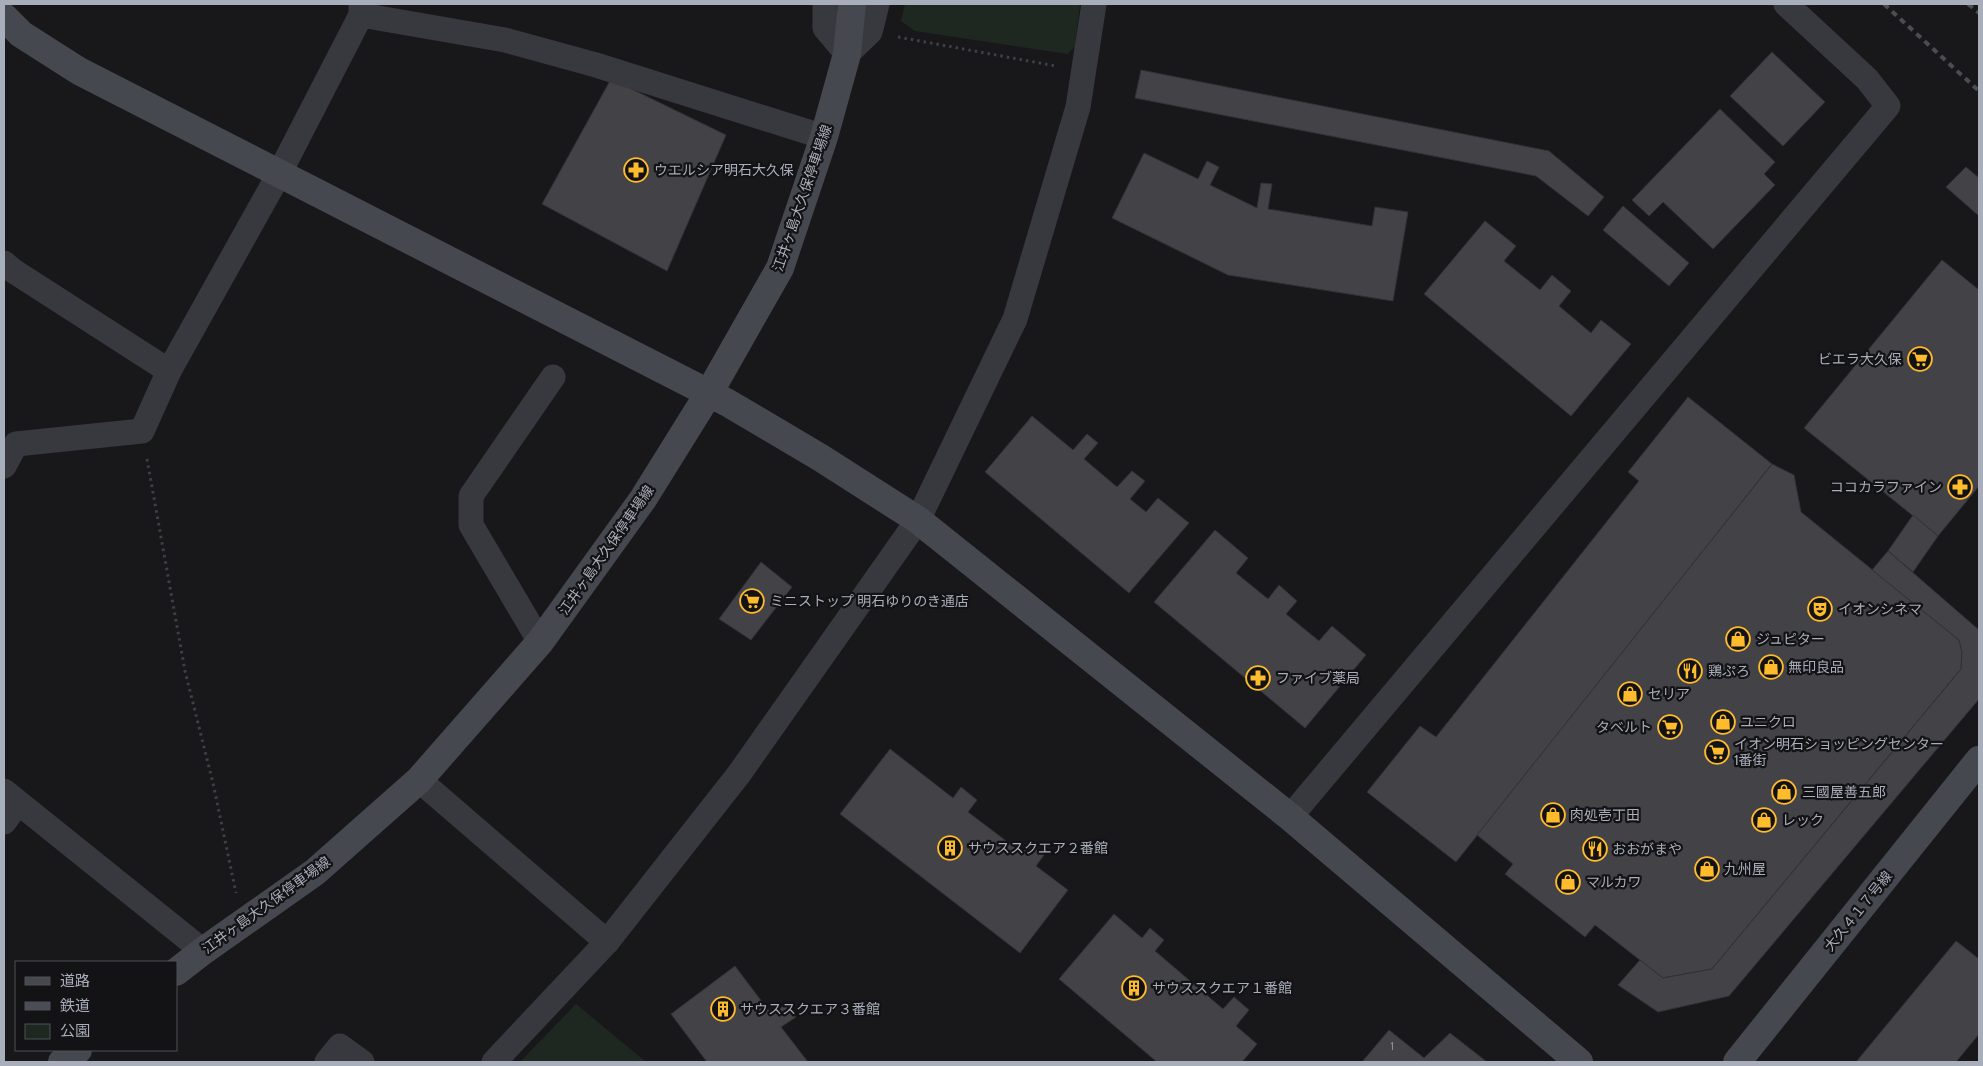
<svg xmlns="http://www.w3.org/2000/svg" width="1983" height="1066" viewBox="0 0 1983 1066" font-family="Cabin,'Noto Sans JP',sans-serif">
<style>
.green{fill:#1f2820}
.building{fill:#424247;stroke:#323136}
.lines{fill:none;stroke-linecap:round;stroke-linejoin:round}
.path{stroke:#3e4046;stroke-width:3;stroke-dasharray:2.5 4;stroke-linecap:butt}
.street{stroke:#38393f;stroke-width:25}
.secondary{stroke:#46484f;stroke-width:28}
.rail{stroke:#4b4d54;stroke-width:4;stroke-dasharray:6 5;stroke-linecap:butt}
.labels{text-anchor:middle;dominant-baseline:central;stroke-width:4.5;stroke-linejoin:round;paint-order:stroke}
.number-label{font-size:11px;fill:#8f939e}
.poi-label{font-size:14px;fill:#a9aebb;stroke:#131215;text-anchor:start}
.street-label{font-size:14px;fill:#a9aebb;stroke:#131215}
</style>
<rect width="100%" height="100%" fill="#18181a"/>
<g class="green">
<polygon points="905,4 1080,4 1075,46 1068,54 915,31 901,21"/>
<polygon points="576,1004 646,1062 520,1062"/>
</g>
<g class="building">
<polygon points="1772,52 1825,102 1783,146 1730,96"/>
<polygon points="1141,70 1549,151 1604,197 1588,216 1536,176 1135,98"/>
<polygon points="611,79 726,135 667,271 542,204"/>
<polygon points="1720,109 1775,162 1764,174 1775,185 1713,249 1663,202 1649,216 1632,200"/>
<polygon points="1144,153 1198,179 1207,161 1219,167 1210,185 1257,208 1261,183 1272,184 1268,209 1372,226 1375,207 1408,212 1393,301 1228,275 1112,218"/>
<polygon points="1966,167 1979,178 1979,216 1946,187"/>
<polygon points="1623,206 1689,263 1669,286 1603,230"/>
<polygon points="1485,221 1516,246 1504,261 1540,290 1552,275 1571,291 1559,306 1591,333 1601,320 1631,344 1571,416 1424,294"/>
<polygon points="1942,260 1979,290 1979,486 1938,536 1804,428"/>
<polygon points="1688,397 1772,464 1456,862 1367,792 1420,726 1436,737 1639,481 1628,472"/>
<polygon points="1032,416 1073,450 1087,434 1098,443 1084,459 1117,487 1132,471 1145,481 1130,499 1146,512 1158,498 1189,523 1129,593 985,472"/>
<polygon points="1772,464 1794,475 1801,512 1959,640 1962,652 1961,669 1712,969 1663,978 1595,925 1585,937 1505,874 1513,864 1477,835"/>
<polygon points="1913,515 1938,536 1913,572 1888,551"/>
<polygon points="1215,530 1248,558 1236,573 1268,599 1279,585 1297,601 1286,614 1319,641 1332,626 1366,655 1305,728 1154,602"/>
<polygon points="1888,551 1979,630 1979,699 1729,996 1658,1012 1618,985 1640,960 1663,978 1712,969 1961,669 1962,652 1959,640 1872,570"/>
<polygon points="761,562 792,587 751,640 719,619"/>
<polygon points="890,749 953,798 961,787 977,800 968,812 1022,853 1029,844 1044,855 1036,866 1068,890 1020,953 840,814"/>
<polygon points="1114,914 1142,938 1150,928 1164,940 1155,951 1223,1009 1234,997 1249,1010 1236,1026 1257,1044 1242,1062 1157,1062 1059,979"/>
<polygon points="1956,941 1979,959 1979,1034 1956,1062 1856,1062"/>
<polygon points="735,966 772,1015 786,1004 796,1017 781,1027 808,1062 707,1062 671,1014"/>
<polygon points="1389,1030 1424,1058 1450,1033 1487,1062 1362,1062"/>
</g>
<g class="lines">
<g class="path">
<polyline points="898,37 1056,66"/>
<polyline points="147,459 185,671 213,783 236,893"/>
</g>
<g class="street">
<polyline points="825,4 825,28 847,54 870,32 877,4"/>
<polyline points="361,15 505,40 596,65 824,137"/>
<polyline points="4,263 12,270 169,371"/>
<polyline points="4,466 16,444 142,431 169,371 279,174 361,15 361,4"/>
<polyline points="540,642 471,525 471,496 553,377"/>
<polyline points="419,780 607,942"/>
<polyline points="4,791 203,951"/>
<polyline points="1290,817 1888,106 1867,79 1786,4"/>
<polyline points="4,822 18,803"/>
<polyline points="327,1062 340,1046 362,1062"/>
<polyline points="494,1062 607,942 739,774 918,520 1015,319 1078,107 1094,4"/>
</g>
<g class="secondary">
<polyline points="4,17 21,34 79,71 728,403 821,458 918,520 1290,817 1579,1062"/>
<polyline points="176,972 203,951 315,872 419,780 540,642 643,499 709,393 780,268 824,137 847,54 852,4"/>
<polyline points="62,1062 78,1050"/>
<polyline points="1737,1062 1979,760"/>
</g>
<g class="rail">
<polyline points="1884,4 1979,91"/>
<polyline points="1968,4 1979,13"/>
</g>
</g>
<defs>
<g id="pharmacy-ring" transform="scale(1.25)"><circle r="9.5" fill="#131215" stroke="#febb2b" stroke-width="1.5"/><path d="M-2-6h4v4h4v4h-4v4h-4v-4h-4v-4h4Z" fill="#febb2b"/></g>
<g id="supermarket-ring" transform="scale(1.25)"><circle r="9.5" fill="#131215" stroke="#febb2b" stroke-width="1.5"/><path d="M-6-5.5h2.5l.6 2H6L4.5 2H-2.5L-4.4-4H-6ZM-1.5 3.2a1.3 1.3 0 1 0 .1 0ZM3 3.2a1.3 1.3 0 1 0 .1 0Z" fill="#febb2b"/></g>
<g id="theatre-ring" transform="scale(1.25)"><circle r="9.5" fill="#131215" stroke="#febb2b" stroke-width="1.5"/><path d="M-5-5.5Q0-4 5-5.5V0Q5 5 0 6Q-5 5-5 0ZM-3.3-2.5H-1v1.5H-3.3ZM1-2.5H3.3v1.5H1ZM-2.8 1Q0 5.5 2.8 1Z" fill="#febb2b"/></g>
<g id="shop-ring" transform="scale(1.25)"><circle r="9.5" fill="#131215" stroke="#febb2b" stroke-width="1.5"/><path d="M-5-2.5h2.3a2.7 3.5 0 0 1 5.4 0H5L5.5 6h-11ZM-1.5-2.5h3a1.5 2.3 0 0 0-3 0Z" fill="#febb2b"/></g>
<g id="restaurant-ring" transform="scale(1.25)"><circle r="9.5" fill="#131215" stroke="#febb2b" stroke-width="1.5"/><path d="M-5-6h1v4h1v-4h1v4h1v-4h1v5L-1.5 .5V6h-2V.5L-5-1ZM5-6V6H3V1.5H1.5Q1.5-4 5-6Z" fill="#febb2b"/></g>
<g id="building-ring" transform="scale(1.25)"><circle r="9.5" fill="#131215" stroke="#febb2b" stroke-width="1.5"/><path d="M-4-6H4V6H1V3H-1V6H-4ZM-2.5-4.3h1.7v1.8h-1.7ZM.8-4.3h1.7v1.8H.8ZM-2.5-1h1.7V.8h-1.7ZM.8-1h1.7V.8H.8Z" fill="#febb2b"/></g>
</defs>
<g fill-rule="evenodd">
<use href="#pharmacy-ring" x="636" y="170"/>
<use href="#supermarket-ring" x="1920" y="359"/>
<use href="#pharmacy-ring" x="1960" y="487"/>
<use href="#supermarket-ring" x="752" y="601"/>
<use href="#theatre-ring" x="1820" y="609"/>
<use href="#shop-ring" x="1738" y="639"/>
<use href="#shop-ring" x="1771" y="667"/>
<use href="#restaurant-ring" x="1690" y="671"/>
<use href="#pharmacy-ring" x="1258" y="678"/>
<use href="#shop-ring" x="1630" y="694"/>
<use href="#shop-ring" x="1723" y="722"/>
<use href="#supermarket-ring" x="1670" y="727"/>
<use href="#supermarket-ring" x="1717" y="752"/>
<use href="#shop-ring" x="1784" y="792"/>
<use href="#shop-ring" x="1553" y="815"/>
<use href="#shop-ring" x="1764" y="820"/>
<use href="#building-ring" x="950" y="848"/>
<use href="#restaurant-ring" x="1595" y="849"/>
<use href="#shop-ring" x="1707" y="869"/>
<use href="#shop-ring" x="1568" y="882"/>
<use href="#building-ring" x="1134" y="988"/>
<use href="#building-ring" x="723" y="1009"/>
</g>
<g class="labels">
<g class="number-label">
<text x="1392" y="1046">1</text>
</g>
<g class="poi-label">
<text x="654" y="170">ウエルシア明石大久保</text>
<text x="1902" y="359" text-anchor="end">ビエラ大久保</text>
<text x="1942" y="487" text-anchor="end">ココカラファイン</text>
<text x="770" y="601">ミニストップ 明石ゆりのき通店</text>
<text x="1838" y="609">イオンシネマ</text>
<text x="1756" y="639">ジュピター</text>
<text x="1788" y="667">無印良品</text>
<text x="1708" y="671">鶏ぷろ</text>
<text x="1276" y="678">ファイブ薬局</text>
<text x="1648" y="694">セリア</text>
<text x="1740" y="722">ユニクロ</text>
<text x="1652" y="727" text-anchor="end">タベルト</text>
<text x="1734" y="744">イオン明石ショッピングセンター<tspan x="1734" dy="16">1番街</tspan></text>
<text x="1802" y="792">三國屋善五郎</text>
<text x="1570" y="815">肉処壱丁田</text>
<text x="1782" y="820">レック</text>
<text x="968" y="848">サウススクエア２番館</text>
<text x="1612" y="849">おおがまや</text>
<text x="1724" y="869">九州屋</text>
<text x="1586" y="882">マルカワ</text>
<text x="1152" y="988">サウススクエア１番館</text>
<text x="740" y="1009">サウススクエア３番館</text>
</g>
<g class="street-label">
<text transform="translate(802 198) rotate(-71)">江井ヶ島大久保停車場線</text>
<text transform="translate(606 550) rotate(-55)">江井ヶ島大久保停車場線</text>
<text transform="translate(266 905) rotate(-36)">江井ヶ島大久保停車場線</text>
<text transform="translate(1858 911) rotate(-51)">大久４１７号線</text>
</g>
</g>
<rect width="1983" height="1066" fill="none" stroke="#a9aebb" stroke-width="10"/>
<rect x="15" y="961" width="162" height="90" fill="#131215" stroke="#4f5057"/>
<rect x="25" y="977" width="25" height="8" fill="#46484f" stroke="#4f5057"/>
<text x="60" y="986" font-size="15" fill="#a9aebb">道路</text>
<rect x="25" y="1002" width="25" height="8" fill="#4b4d54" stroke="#4f5057"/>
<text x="60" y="1011" font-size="15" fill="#a9aebb">鉄道</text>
<rect x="25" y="1024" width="25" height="15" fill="#1f2820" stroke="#4f5057"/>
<text x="60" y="1036" font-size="15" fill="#a9aebb">公園</text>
</svg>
